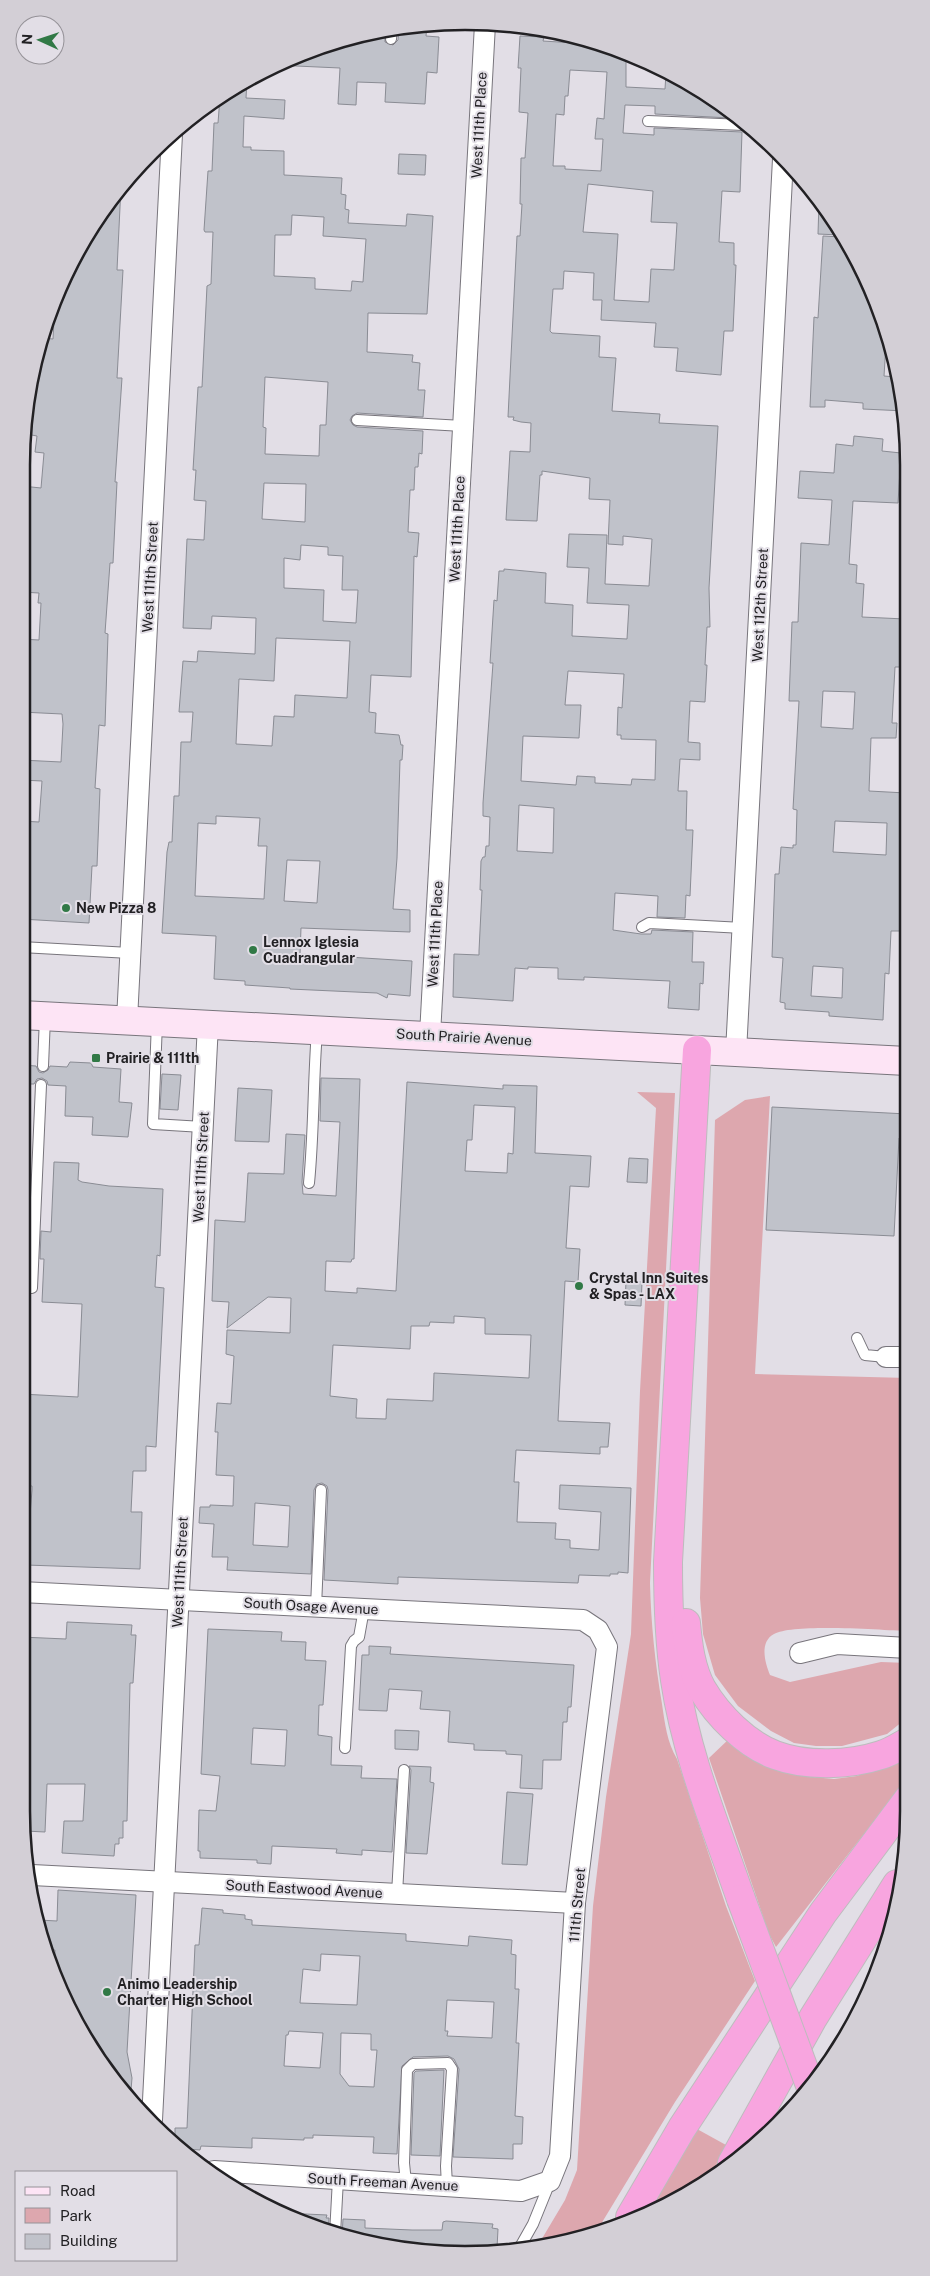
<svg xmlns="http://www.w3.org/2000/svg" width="930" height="2276" viewBox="0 0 930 2276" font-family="'Public Sans',sans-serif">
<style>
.green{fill:#dda7ae}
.building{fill:#c0c2ca;stroke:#8a8c94;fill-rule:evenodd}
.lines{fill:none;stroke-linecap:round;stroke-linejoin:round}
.service-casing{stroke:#78757c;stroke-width:12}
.minor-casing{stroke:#78757c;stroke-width:22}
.secondary-casing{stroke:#78757c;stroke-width:30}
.motorway-casing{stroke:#bdbcbd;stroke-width:30}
.service{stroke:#fff;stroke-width:10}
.minor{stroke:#fff;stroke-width:20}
.secondary{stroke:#fde4f5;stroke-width:28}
.motorway{stroke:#f8a5df;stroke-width:28}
.motorway-bridge-casing{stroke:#bdbcbd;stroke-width:30;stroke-linecap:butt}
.motorway-bridge{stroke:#f8a5df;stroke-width:28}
.poi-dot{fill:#317946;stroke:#e2dee6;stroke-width:2}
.labels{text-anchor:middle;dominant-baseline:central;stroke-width:4;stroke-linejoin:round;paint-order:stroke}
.street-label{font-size:14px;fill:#222124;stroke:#e2dee6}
.poi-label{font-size:14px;font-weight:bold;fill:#222124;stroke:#e2dee6;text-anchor:start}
.rim{fill:none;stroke:#222124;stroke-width:2.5}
</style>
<rect width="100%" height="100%" fill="#e2dee6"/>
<g class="green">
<path d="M637 1092 675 1093 650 1583C651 1624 655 1663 662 1704 665 1724 667 1742 677 1759L726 1906 755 1981 675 2102 598 2229 551 2246 537 2247 565 2200 577 2170 593 1906 606 1797 631 1634 640 1391 656 1108Z"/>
<path d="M770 1096 755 1374 908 1378V1631C883 1630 793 1623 774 1634 759 1642 765 1663 770 1675L790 1682 881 1662 908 1663V1717L887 1734 842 1746H816L794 1743 771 1731 738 1706 715 1675 703 1634 700 1598 715 1120 745 1100Z"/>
<polygon points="730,1738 766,1762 812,1777 834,1779 857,1776 909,1754 909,1776 776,1947 769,1934 709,1758"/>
<polygon points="697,2129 726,2145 709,2179 687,2195 648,2210"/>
</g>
<g class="building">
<polygon points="427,24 426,36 439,37 437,73 427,72 425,104 385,102 386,83 357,82 356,105 338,104 340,68 274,65 350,36 385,31 385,42 393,45 398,40 399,28"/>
<path d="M520 36 544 37 543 41 607 45 626 54V87L665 89 666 73 711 96 730 112V118L655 114V106L625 105 623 133 654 135V128L742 132 740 192 722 191 719 242 734 243V265H736L733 331H724L721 375 676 371 678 348 654 347 656 323 601 320 602 300H593L594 273 564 271 563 289H553L550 331 552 333 600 336 599 357 616 358 612 411 660 414 659 423 718 426 709 588 710 627H707L705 665H707L705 702 690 701 688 742 700 743V760L680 759 678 791H687L686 830H693L690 896 686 895 685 918 657 917 658 896 615 893 613 930 641 934H651L652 930 693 932 692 962H704L703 984 700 983 699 1010 668 1008 670 981 584 977V980L558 979V968L528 967V969L515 968 513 1001 453 997 454 954 479 955V951L482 890H480L481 861 483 857H485L486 846H489L490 817 483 816V803L493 663H490L494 600 497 601 499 571H504V569L546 573 545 603 573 605 572 636 627 639 629 605 587 603 589 568 567 567 569 534 607 535 605 584 649 586 652 539 623 536V545L608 544 610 500 589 499 590 478 542 471V475H540L537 521 506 520 510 451 530 452 531 423 521 422 513 420 514 417H508L517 236H520L522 204H520L521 158H525L528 113 519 112 521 68H518ZM570 70 607 72 604 119 597 118 595 139H603L601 171 565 169V166H553L556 114 564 115 565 96H568ZM588 184 653 191 651 222 677 223 674 270 651 269 649 302 614 300 618 234 583 232ZM568 671 624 674 622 708 618 707 617 735H621V739L656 740 655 780 632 779 631 785 595 783V777L577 776 576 785 521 781 523 736 579 738 581 705H565ZM519 805 554 808 553 853 517 851Z"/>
<path d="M247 80 246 98 285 100 284 119 244 116 243 147H251V150L284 151V175L342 178 341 194 346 195 345 209 349 210 348 223 406 226 407 214 433 216 427 314 368 313 367 352 413 355 412 362 420 363 418 390H425L423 417 357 413 352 416 350 420 353 425 357 427 423 431 422 454 419 453 418 467H415L414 490H410L408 532 419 533 417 557 414 556 411 677 371 675 369 712 376 713 375 733 399 735 401 745H403L402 760H400L397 858 393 909 410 910V932L301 928 300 954 412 961 410 996 388 994 387 998 377 993 290 989V988L245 985V981L214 979 216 936 162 933 167 852 169 842H172L174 796H179L181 742H191L193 712H179L183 661 197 662 198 651 255 654 256 618 212 616 211 629 183 628 187 539 204 540 206 501 194 500 196 470H193L198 387H202L207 286 211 284 213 232H205L204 230 208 171H212L214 123H218L220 97ZM292 215 324 217 323 236 366 239 363 282 352 281 351 291 315 289V278L274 276 275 235H291ZM265 377 328 382 326 425H320L319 456 265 454 266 428 263 427ZM264 483 306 484 305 522 262 519ZM301 545 328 547V555L343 556 342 590H358L356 623 323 621 324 590 284 588V558L300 560ZM276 638 350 641 347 698 295 695 294 717 274 716 272 746 236 744 239 679 274 681ZM216 816 260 818 258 846H267L264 899 195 896 198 823 216 824ZM287 860 320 861 317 903 284 901Z"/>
<polygon points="399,154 426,155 425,175 398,174"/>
<polygon points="121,186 117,270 123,270 117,378 122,378 115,482 117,482 113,563 110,563 105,633 108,634 105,726 99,725 95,788 100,789 97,866 92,866 89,923 21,919 21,821 39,822 42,781 21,780 21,760 61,762 63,724 62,714 21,712 21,639 39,640 41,603 38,603 39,593 21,592 22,486 41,488 44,453 35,452 37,436 26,434 37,367 39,367 42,338 53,339 55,299 81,243"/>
<polygon points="819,202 840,235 818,234"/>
<polygon points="823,236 842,237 863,269 886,344 884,376 896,377 905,411 863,409 863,403 825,400 825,407 810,407 814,317 818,318"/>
<path d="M854 436 883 439 882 451 901 453 898 503 853 501 849 564 857 565 856 583 864 584 862 617 905 619 904 667H895L892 723H897L896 738H871L869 791 906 793V931H891L889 974 885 973 883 1020 829 1016V1012L785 1009V1003L780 1002 783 958 772 957 775 874H779L781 847 793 848V845H796L797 810 793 809 799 701H789L792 622H798L801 543 829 545 832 500 798 498 800 471 834 473 836 444 853 446ZM823 691 855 692 853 729 821 727ZM835 821 887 823 886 855 833 852ZM813 966 843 968 842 998 811 996Z"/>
<polygon points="70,1062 91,1063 93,1067 121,1069 119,1102 132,1103 128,1137 92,1135 93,1117 65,1116 66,1086 48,1085 47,1081 42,1078 37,1079 34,1084 21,1084 21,1065 36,1066 39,1072 43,1073 48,1070 50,1066 67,1067"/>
<polygon points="162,1074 181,1075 178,1110 160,1109"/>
<path d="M321 1078 360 1079 354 1259H352L351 1262 326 1261 325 1291 357 1293V1288L396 1291 407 1082 503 1089V1085L537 1086 535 1153 591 1156 589 1187 570 1186 566 1248 580 1249 578 1282 565 1281 558 1421 610 1423 608 1447H600V1454L516 1450 514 1482H519L517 1522 556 1523 555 1539 570 1540V1548L599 1550 601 1512 559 1509 560 1485 631 1488 628 1573 618 1572V1574H610V1576L579 1575 578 1583 398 1577V1584L324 1580 328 1490 327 1486 322 1483 317 1484 314 1490 311 1574 227 1570 228 1557H212L214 1524 199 1523 200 1507H210V1505L233 1506 234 1476 216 1475 218 1432H215L217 1403 231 1404 234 1356 226 1354 227 1330 290 1333 291 1298 268 1297 227 1328 229 1302 212 1301 215 1220 245 1222 248 1173 284 1174 286 1134 305 1135 302 1182 303 1194 336 1196 340 1122 320 1121ZM474 1105 515 1107 513 1154 508 1153 507 1173 465 1171 467 1140H472ZM454 1316 485 1318V1334L531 1335 529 1378 434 1373 433 1401 387 1399 386 1419 356 1418 357 1399 330 1396 333 1345 410 1349 411 1326H429L430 1322 454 1323ZM255 1503 290 1506 288 1547 253 1545Z"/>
<polygon points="238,1088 272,1090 269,1142 235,1141"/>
<polygon points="772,1107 907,1114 907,1138 899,1138 894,1236 766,1230"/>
<polygon points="629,1158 648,1159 647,1183 627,1182"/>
<polygon points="54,1162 79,1163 78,1180 82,1182 109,1186 163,1189 160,1256 157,1255 155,1287 164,1288 156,1447 146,1446 146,1471 133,1471 131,1512 142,1512 140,1569 26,1565 32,1490 32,1486 21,1486 21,1394 78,1397 82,1304 42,1302 44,1259 40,1259 41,1231 51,1232"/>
<polygon points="21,1230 28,1231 26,1258 21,1258"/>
<polygon points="626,1281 642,1282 641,1306 625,1305"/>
<polygon points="67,1622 132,1625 131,1635 136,1635 133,1683 130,1683 127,1821 123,1821 123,1838 119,1838 119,1844 115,1844 114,1856 62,1853 64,1821 83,1821 85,1784 47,1784 45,1832 25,1831 23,1819 23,1798 28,1799 30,1760 21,1759 21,1637 66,1639"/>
<path d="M208 1629 282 1632 281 1641 306 1642 305 1660 326 1661 323 1705H319L318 1735 332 1737 331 1765 362 1766 361 1778 397 1779 392 1852 362 1850V1855L336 1853 337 1849 272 1846 271 1864 257 1863V1860L200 1858V1851H198L199 1810 216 1811 220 1776 201 1774ZM253 1728 287 1730 285 1766 251 1764Z"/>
<polygon points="369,1646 391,1647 390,1654 574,1665 571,1707 568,1707 567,1722 563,1722 561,1760 543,1760 542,1789 520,1788 522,1755 506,1754 506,1751 474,1750 474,1744 448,1742 450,1711 420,1709 422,1691 389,1689 387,1711 359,1710 362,1655 369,1655"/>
<polygon points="395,1730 419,1731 418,1750 395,1749"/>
<polygon points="409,1766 431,1767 430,1782 434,1783 427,1854 406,1853 411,1770"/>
<polygon points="507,1792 533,1794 527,1865 502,1864"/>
<polygon points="58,1890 136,1895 127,2052 132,2078 130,2102 81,2033 54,1974 55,1950 44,1949 39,1920 57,1921"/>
<path d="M202 1908 223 1910V1913L245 1915V1919L252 1920V1925L406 1934V1941L468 1946 469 1936 512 1940 511 1954 516 1955 515 1989H519L516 2043H519L515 2116 523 2117 522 2144H513V2159L453 2157 459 2069 454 2059 448 2056 413 2057 402 2066 397 2154 373 2153 374 2137 313 2135V2138H304V2140L252 2138V2148L201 2146 200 2150 187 2149 175 2139V2128H187L195 1945H199ZM321 1954 360 1956 357 2005 300 2003 303 1969 320 1971ZM447 2000 494 2002 492 2038 447 2036 448 2031H445ZM289 2031 323 2033 320 2068 284 2066 286 2035H288ZM341 2033 371 2034V2050H377L374 2087 349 2086 340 2074Z"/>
<polygon points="444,2070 440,2156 411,2155 414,2073 416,2071"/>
<polygon points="284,2213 327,2215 326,2218 329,2218 328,2233"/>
<polygon points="343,2219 365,2220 365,2228 412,2230 442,2230 443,2222 446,2221 493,2224 492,2228 498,2229 497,2248 407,2251 342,2236"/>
</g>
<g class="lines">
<g class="service-casing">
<g id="service">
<polyline points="391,39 392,29"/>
<polyline points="648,121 744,125"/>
<polyline points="357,420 463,426"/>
<polyline points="642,927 649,923 743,928"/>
<polyline points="21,947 130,953"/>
<polyline points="157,1022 153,1124 203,1127"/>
<polyline points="43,1066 45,1017"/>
<path d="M309 1183C314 1132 313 1081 317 1031"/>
<polyline points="21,1287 32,1288 41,1085"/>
<polyline points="857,1338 865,1355 886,1357"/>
<polyline points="316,1607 321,1490"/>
<polyline points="345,1748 351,1646 354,1641 359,1637 364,1609"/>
<polyline points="397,1894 404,1770"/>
<polyline points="406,2183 404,2163 407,2070 413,2064 448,2063 452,2069 446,2166 447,2186"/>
<polyline points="335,2234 338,2179"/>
<polyline points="520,2247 533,2224 550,2182"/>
</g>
</g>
<g class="minor-casing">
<g id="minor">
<polyline points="127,1020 172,134"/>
<polyline points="430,1035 485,24"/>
<polyline points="736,1052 783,159"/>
<polyline points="886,1357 908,1357"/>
<polyline points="21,1592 583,1620 598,1630 607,1647 575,1903 560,2156 550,2181 521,2191 214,2171"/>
<polyline points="800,1653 837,1644 908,1648"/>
<polyline points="32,1875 575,1903"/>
<polyline points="152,2120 208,1024"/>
</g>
</g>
<g class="secondary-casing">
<polyline id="secondary" points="21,1015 907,1061"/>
</g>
<g class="motorway-casing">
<g id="motorway">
<path d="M697 1050 668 1562C668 1601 669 1640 675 1680 686 1755 716 1827 741 1899"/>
<path d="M686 1623C688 1645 691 1669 702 1689 718 1716 746 1744 775 1755 807 1767 850 1765 881 1755 891 1752 900 1746 909 1741"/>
<polyline points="732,2163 813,2018 897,1884"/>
<polyline points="630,2217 682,2128 823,1913 909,1798"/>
</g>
</g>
<use href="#service" class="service"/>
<use href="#minor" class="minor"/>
<use href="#secondary" class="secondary"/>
<use href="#motorway" class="motorway"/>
<g class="motorway-bridge-casing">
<polyline id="motorway-bridge" points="741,1899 811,2088"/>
</g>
<use href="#motorway-bridge" class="motorway-bridge"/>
</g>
<g class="poi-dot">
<circle cx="66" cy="908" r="5"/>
<circle cx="253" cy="950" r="5"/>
<rect x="91" y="1053" width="10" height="10" rx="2.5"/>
<circle cx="579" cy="1286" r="5"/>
<circle cx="107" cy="1992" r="5"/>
</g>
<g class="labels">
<g class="street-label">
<text transform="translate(479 125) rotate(-87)">West 111th Place</text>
<text transform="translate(457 529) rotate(-87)">West 111th Place</text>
<text transform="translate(150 577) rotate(-87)">West 111th Street</text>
<text transform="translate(760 605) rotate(-87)">West 112th Street</text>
<text transform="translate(435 934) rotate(-87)">West 111th Place</text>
<text transform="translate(464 1037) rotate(3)">South Prairie Avenue</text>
<text transform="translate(201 1167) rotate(-87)">West 111th Street</text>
<text transform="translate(180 1572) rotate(-87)">West 111th Street</text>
<text transform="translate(311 1606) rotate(3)">South Osage Avenue</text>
<text transform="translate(304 1889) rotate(3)">South Eastwood Avenue</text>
<text transform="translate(577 1905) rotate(-85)">111th Street</text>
<text transform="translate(383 2182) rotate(3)">South Freeman Avenue</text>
</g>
<g class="poi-label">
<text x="76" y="908">New Pizza 8</text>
<text x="263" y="942">Lennox Iglesia<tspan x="263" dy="16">Cuadrangular</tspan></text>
<text x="106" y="1058">Prairie &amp; 111th</text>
<text x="589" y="1278">Crystal Inn Suites<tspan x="589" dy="16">&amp; Spas - LAX</tspan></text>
<text x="117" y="1984">Animo Leadership<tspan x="117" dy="16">Charter High School</tspan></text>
</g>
</g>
<path d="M0 0H930V2276H0ZM465 30H465A435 435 0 0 1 900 465V1811A435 435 0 0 1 465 2246H465A435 435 0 0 1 30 1811V465A435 435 0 0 1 465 30Z" fill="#d3cfd6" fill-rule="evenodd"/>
<path class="rim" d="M465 30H465A435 435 0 0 1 900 465V1811A435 435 0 0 1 465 2246H465A435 435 0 0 1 30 1811V465A435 435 0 0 1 465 30Z"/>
<rect x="15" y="2171" width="162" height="90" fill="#e2dee6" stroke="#959298"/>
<rect x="25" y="2187" width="25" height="8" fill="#fde4f5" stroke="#959298"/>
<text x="60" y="2196" font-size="15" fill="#222124">Road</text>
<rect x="25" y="2208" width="25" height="15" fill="#dda7ae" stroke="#959298"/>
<text x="60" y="2221" font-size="15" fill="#222124">Park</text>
<rect x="25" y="2234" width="25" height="15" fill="#c0c2ca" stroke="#959298"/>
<text x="60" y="2246" font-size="15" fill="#222124">Building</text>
<g transform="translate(40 40) rotate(273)"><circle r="24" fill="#e2dee6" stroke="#959298"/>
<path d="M0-4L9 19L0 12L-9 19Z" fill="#317946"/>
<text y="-8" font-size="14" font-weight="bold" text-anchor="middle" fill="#222124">N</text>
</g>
</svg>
